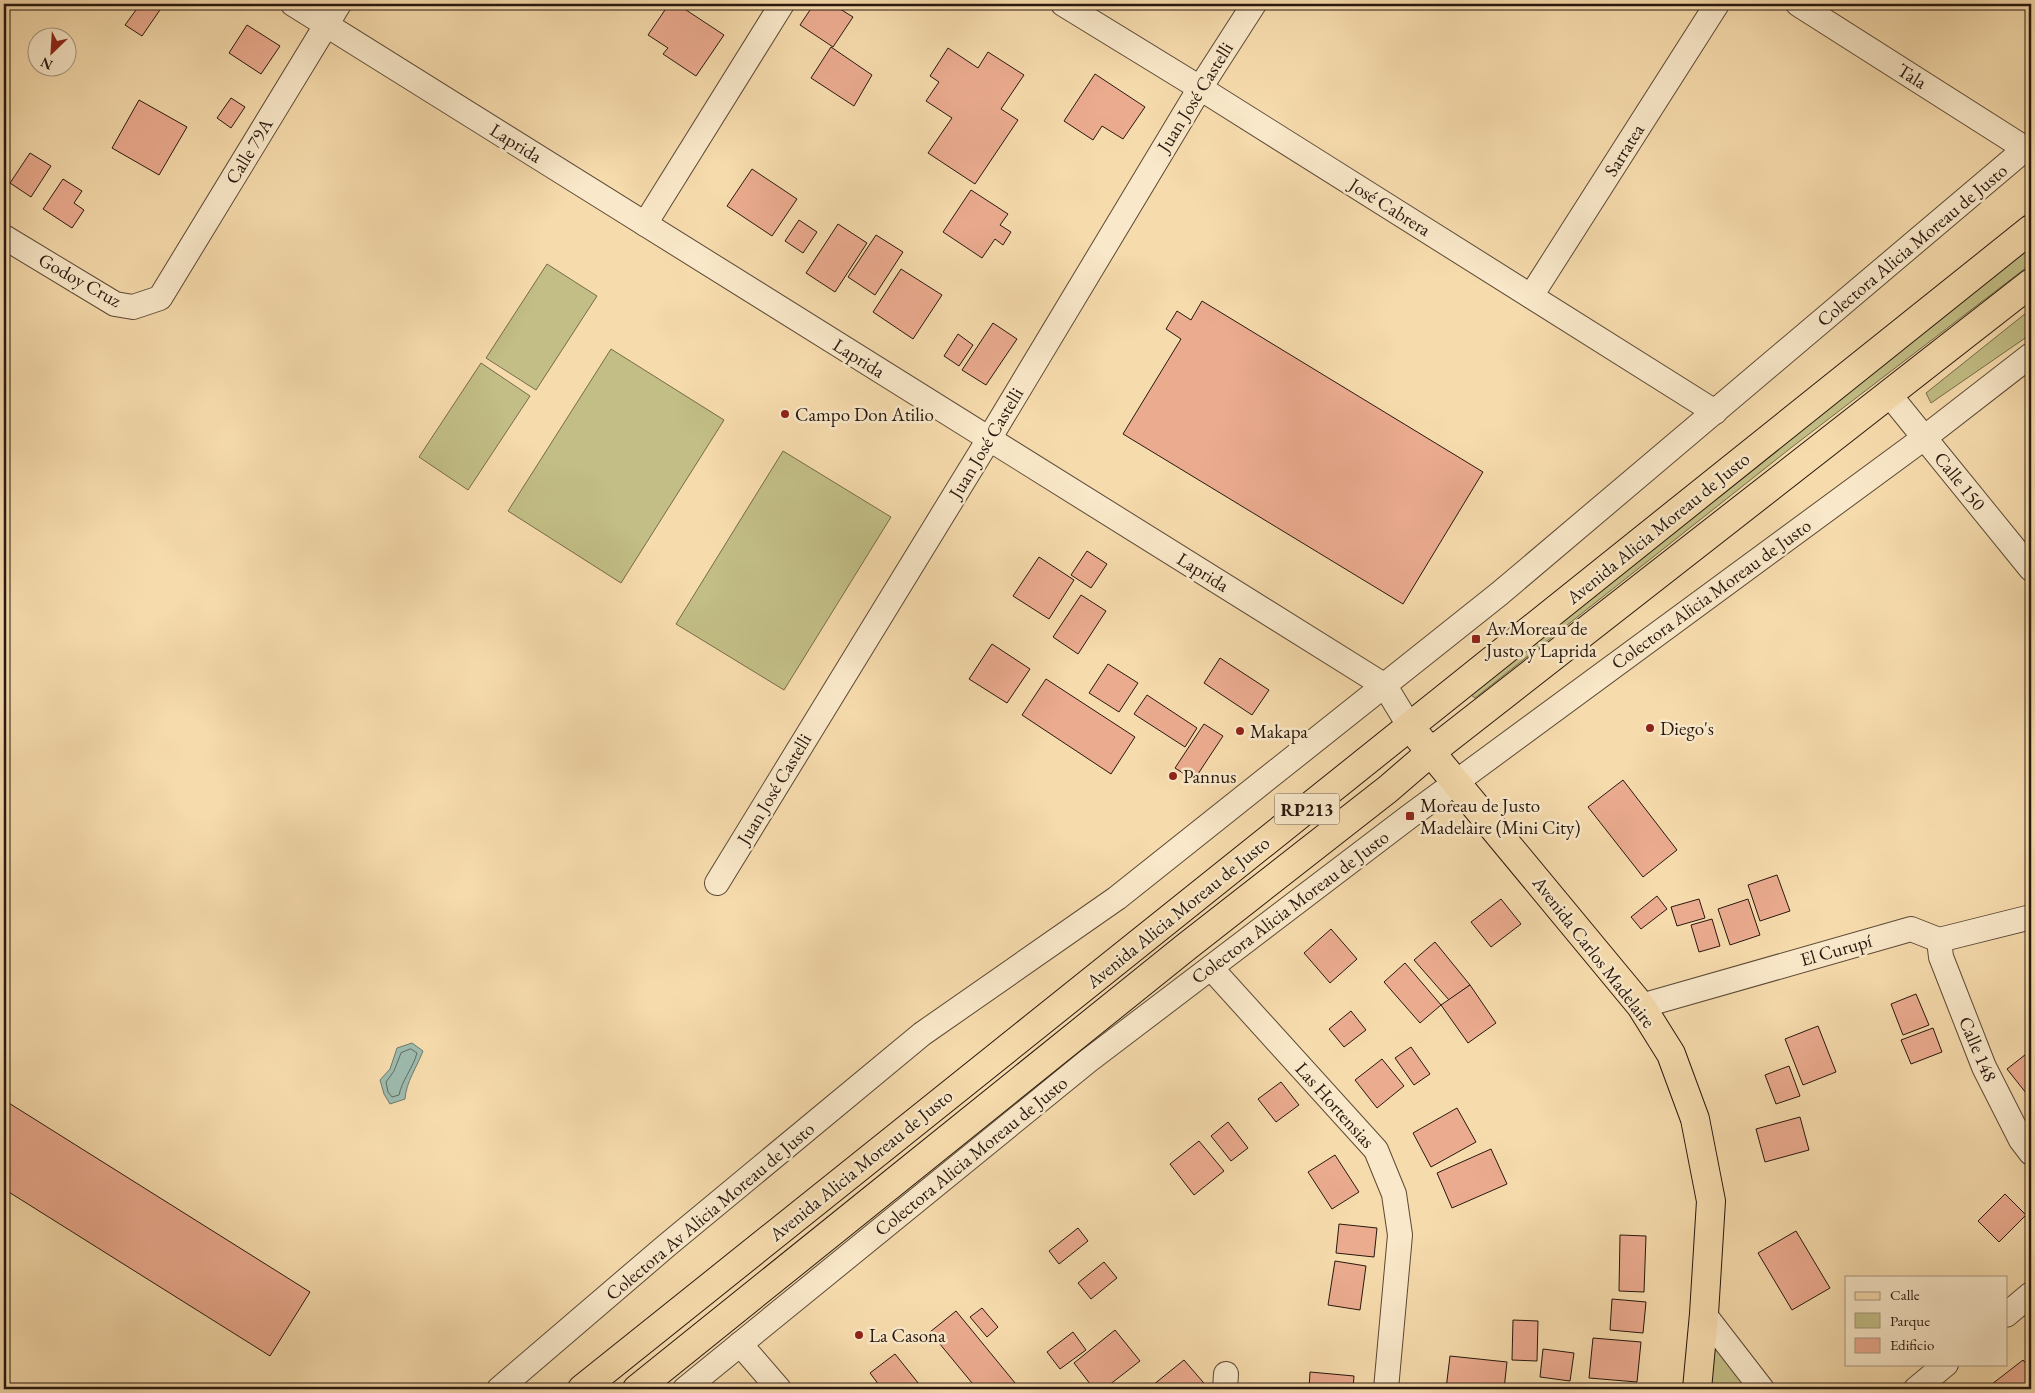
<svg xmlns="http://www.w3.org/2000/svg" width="2035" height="1393" viewBox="0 0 2035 1393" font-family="'EB Garamond',serif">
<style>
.green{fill:#c2be85;stroke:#756b4a}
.water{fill:#9dbbae;stroke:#6e7a6e}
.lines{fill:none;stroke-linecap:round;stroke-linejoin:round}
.shore{stroke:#626a5e;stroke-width:1}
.building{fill:#ebab8f;stroke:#28180f}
.minor-casing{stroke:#5c4936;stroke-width:26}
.major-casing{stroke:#28180f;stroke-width:30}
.minor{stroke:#f9e8c9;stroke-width:24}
.major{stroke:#f6dbac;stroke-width:28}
.poi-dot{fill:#8f2418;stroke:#f9e8c9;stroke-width:2}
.labels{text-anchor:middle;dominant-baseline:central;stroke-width:5;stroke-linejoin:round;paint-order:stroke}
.shield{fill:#f9e8c9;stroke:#675647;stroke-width:1}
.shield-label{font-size:18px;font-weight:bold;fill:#28180f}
.street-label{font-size:19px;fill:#28180f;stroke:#f9e8c9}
.poi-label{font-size:19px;fill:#28180f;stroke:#f9e8c9;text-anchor:start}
</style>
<rect width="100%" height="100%" fill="#f6dbac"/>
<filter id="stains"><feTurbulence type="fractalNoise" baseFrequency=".004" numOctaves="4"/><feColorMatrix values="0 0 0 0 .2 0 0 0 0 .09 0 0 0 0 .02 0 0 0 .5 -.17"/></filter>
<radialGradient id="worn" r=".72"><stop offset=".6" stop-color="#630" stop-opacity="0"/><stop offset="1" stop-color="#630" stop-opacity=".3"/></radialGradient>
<g class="green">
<polygon points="2031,244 2031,264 1792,447 1475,698 1468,693"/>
<polygon points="547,264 597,296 536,390 486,358"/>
<polygon points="2031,309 2031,334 1931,403 1926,393"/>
<polygon points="611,349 724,420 621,583 508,511"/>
<polygon points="481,363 530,396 468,490 419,457"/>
<polygon points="783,451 891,517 784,690 676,624"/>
<polygon points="1709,1330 1759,1389 1702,1389"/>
</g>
<path class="water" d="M412 1043 423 1051C417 1067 406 1082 405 1099L390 1104 384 1094 380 1080 390 1069 397 1048Z"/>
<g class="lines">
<path class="shore" d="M411 1049 417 1053C413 1068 402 1080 399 1095L392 1097 388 1092 386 1082 394 1071 401 1053Z"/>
</g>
<g class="building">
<polygon points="126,4 164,4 142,36 125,25 136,10"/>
<polygon points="669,4 677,4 724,35 696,76 663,54 668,48 648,35"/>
<polygon points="814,4 832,4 853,17 833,47 800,25"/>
<polygon points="247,25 280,46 261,74 229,53"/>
<polygon points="831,47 872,75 854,106 811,78"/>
<polygon points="948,48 978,68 988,52 1024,75 1001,109 1018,120 975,184 928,153 952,118 926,101 939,82 930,76"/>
<polygon points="1095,74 1145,107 1123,139 1102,126 1093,140 1064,121"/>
<polygon points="231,98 245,107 231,128 217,118"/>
<polygon points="139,100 187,127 159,175 112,148"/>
<polygon points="30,153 51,166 31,197 10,183"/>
<polygon points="752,169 797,199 772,236 727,206"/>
<polygon points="63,179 82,191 74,203 84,210 72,228 43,209"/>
<polygon points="971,190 1008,214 1000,225 1011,232 1003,245 995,239 982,258 943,232"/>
<polygon points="799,220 817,232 803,253 785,241"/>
<polygon points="838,224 867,243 835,292 806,273"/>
<polygon points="876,235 903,252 875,295 848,277"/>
<polygon points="901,269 942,295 913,339 873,312"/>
<polygon points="1202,301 1483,472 1403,604 1123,434 1181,339 1166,329 1177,311 1191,320"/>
<polygon points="993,323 1017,339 986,385 962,370"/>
<polygon points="958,334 973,345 959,366 944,356"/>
<polygon points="1087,551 1107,564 1091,588 1071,575"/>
<polygon points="1039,557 1074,580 1049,619 1013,596"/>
<polygon points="1081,595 1106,611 1078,654 1053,637"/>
<polygon points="992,644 1030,669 1007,703 969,679"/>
<polygon points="1220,658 1269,690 1252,715 1204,683"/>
<polygon points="1108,664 1138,683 1119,712 1089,693"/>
<polygon points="1046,679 1135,737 1111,774 1022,715"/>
<polygon points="1147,695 1197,728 1185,747 1134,714"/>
<polygon points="1204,724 1223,736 1194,780 1175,768"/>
<polygon points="1623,780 1677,850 1643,877 1588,807"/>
<polygon points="1777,875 1790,911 1760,921 1748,885"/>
<polygon points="1657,896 1667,909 1641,929 1631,917"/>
<polygon points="1501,899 1521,924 1491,947 1471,922"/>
<polygon points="1699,899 1705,918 1677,926 1671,907"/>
<polygon points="1748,899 1760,935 1730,945 1718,909"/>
<polygon points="1712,919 1720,946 1699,952 1691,925"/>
<polygon points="1331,929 1357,959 1330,983 1304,953"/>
<polygon points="1435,942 1470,985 1449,1000 1414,960"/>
<polygon points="1405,963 1441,1005 1420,1023 1384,982"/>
<polygon points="1470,985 1496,1023 1468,1043 1441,1005"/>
<polygon points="1916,994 1929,1025 1903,1035 1891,1004"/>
<polygon points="1351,1011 1366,1030 1344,1047 1329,1029"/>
<polygon points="1818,1026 1836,1072 1803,1085 1785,1039"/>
<polygon points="1933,1028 1942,1052 1911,1064 1901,1040"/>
<polygon points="1411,1047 1430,1074 1414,1085 1395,1058"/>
<polygon points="2030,1051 2031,1096 2030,1098 2007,1069"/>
<polygon points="1382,1059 1404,1086 1377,1108 1355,1080"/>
<polygon points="1789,1066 1800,1096 1776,1104 1765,1075"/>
<polygon points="1281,1082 1299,1105 1276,1122 1258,1099"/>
<polygon points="4,1100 310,1292 270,1356 4,1189"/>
<polygon points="1457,1108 1476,1142 1431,1167 1413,1133"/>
<polygon points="1800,1117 1809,1150 1765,1162 1756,1129"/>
<polygon points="1228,1122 1248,1148 1231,1161 1211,1136"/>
<polygon points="1199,1141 1224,1171 1194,1195 1170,1164"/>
<polygon points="1491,1149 1507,1184 1452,1208 1437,1173"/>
<polygon points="1335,1155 1359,1192 1332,1209 1308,1172"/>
<polygon points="2005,1194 2026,1215 1999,1242 1978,1221"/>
<polygon points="1339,1224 1377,1228 1374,1257 1336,1253"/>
<polygon points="1078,1228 1088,1241 1059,1264 1049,1251"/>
<polygon points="1796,1231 1830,1288 1792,1310 1758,1253"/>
<polygon points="1620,1235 1646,1236 1644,1292 1619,1291"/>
<polygon points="1335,1261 1366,1266 1360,1310 1328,1305"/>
<polygon points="1104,1262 1117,1278 1091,1299 1078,1283"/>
<polygon points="1612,1299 1646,1302 1643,1333 1610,1330"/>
<polygon points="982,1308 998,1327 987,1337 970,1317"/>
<polygon points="956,1311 1020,1389 977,1389 930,1332"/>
<polygon points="1513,1320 1538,1321 1537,1361 1512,1360"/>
<polygon points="1115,1330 1140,1361 1104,1389 1094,1389 1074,1363"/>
<polygon points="1073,1332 1086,1350 1060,1369 1047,1352"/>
<polygon points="1593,1338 1641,1342 1637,1382 1589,1378"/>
<polygon points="1543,1349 1574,1353 1570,1381 1540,1377"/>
<polygon points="895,1354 923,1389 882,1389 870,1373"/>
<polygon points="1450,1356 1507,1362 1504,1389 1446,1389"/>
<polygon points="1184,1360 1209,1389 1148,1389"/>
<polygon points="2023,1360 2031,1370 2031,1389 1996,1389 1992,1384"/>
<polygon points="1310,1372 1354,1376 1353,1389 1309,1389"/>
</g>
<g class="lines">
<g class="minor-casing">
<g id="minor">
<polyline points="293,4 1385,686 1410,727"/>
<polyline points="1063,4 1200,88 1715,412"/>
<polyline points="1798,4 2026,149"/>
<polyline points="645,224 782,4"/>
<polyline points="4,237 115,304 133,307 160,298 339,4"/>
<polyline points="1531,296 1717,4"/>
<polyline points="1888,393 2031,569"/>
<polyline points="717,883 989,439 1200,88 1254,4"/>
<polyline points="1939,940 1941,957 1984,1067 2021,1140 2031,1153"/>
<polyline points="1211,968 1376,1150 1394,1194 1400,1235 1386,1389"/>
<polyline points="1641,1006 1911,929 1939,940 2031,917"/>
<polyline points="1704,1314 1762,1389"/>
<polyline points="2006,1315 2031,1294"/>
<polyline points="740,1344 779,1389"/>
<polyline points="499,1389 666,1246 922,1034 1117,898 1499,594 2031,144"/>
<polyline points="685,1389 1088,1061 1410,816 1924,438 2031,355"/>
<polyline points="1225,1389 1226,1374"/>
<polyline points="1916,1389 1946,1364"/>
</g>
</g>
<g class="major-casing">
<g id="major">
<polyline points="1419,738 1641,1006 1671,1054 1695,1119 1711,1201 1704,1314 1697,1389"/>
<polyline points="582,1389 2031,229"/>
<polyline points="637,1389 1186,947 1388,789 1431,752 2031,283"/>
</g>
</g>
<use href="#minor" class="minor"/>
<use href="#major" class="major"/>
</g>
<g class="poi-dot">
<circle cx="785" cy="414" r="5"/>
<rect x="1471" y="634" width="10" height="10" rx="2.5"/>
<circle cx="1650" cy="728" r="5"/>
<circle cx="1240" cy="731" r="5"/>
<circle cx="1173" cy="776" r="5"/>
<rect x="1405" y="811" width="10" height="10" rx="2.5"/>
<circle cx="859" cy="1335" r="5"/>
</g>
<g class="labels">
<rect class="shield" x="1274.5" y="793.5" width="65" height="31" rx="4"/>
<g class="shield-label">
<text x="1307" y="809">RP213</text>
</g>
<g class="street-label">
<text transform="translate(1912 76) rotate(32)">Tala</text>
<text transform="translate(1195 97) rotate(-58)">Juan José Castelli</text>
<text transform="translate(516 143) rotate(32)">Laprida</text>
<text transform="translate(1624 150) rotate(-58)">Sarratea</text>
<text transform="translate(249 151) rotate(-59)">Calle 79A</text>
<text transform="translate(1390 207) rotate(32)">José Cabrera</text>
<text transform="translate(1912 245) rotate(-40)">Colectora Alicia Moreau de Justo</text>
<text transform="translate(80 280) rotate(29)">Godoy Cruz</text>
<text transform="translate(859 358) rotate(32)">Laprida</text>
<text transform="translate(986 443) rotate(-59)">Juan José Castelli</text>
<text transform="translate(1960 481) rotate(51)">Calle 150</text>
<text transform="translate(1658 528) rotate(-39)">Avenida Alicia Moreau de Justo</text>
<text transform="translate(1203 572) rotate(32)">Laprida</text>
<text transform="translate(1711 594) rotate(-36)">Colectora Alicia Moreau de Justo</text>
<text transform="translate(774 789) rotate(-59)">Juan José Castelli</text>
<text transform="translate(1290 907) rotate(-37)">Colectora Alicia Moreau de Justo</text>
<text transform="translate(1178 912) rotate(-39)">Avenida Alicia Moreau de Justo</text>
<text transform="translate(1836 950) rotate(-16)">El Curupí</text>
<text transform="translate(1594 952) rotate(52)">Avenida Carlos Madelaire</text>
<text transform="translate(1978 1049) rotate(67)">Calle 148</text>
<text transform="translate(1335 1105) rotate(48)">Las Hortensias</text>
<text transform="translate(971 1156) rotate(-39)">Colectora Alicia Moreau de Justo</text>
<text transform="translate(861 1165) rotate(-39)">Avenida Alicia Moreau de Justo</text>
<text transform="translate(710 1211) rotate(-40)">Colectora Av Alicia Moreau de Justo</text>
</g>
<g class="poi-label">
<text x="795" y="414">Campo Don Atilio</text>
<text x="1486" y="628">Av.Moreau de<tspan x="1486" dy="22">Justo y Laprida</tspan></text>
<text x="1660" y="728">Diego's</text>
<text x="1250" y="731">Makapa</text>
<text x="1183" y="776">Pannus</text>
<text x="1420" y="805">Moreau de Justo<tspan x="1420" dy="22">Madelaire (Mini City)</tspan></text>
<text x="869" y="1335">La Casona</text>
</g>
</g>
<rect width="2035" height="1393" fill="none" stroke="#f6dbac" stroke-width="20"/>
<rect x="5" y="5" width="2025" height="1383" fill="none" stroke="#28180f" stroke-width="2.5"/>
<rect x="10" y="10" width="2015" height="1373" fill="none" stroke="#28180f"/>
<rect x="1845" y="1276" width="162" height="90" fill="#f9e8c9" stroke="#a5957f"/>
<rect x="1855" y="1292" width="25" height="8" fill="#f6dbac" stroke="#a5957f"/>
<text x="1890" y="1300" font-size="15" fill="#28180f">Calle</text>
<rect x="1855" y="1313" width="25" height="15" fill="#c2be85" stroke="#a5957f"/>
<text x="1890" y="1326" font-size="15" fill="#28180f">Parque</text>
<rect x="1855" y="1338" width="25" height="15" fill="#ebab8f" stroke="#a5957f"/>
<text x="1890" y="1350" font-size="15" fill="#28180f">Edificio</text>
<g transform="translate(52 52) rotate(205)"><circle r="24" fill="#f9e8c9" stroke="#a5957f"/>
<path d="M0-4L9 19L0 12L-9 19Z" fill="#8f2418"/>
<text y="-8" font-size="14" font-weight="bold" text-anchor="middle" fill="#28180f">N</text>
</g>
<rect width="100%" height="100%" filter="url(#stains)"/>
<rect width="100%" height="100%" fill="url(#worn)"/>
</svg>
